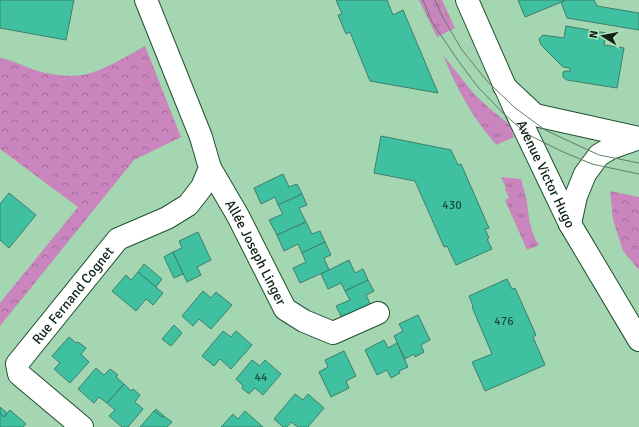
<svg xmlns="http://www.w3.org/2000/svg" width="639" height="427" viewBox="0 0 639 427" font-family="Signika,sans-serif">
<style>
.grass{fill:url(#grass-tufts)}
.park{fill:url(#park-crowns)}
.building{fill:#3fc1a1;stroke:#3d7f6c}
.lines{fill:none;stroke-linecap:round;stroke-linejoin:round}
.street-casing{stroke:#205031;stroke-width:24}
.secondary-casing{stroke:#205031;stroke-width:24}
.street{stroke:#fff;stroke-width:22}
.secondary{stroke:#fff;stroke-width:22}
.tram{stroke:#5d8067;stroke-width:1}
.labels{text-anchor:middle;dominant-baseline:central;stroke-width:3;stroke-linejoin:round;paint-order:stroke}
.number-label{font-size:12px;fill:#1b4a38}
.street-label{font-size:14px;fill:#0f2215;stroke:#b0e3be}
</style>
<defs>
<pattern id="grass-tufts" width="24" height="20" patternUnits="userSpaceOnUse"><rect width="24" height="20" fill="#ca84be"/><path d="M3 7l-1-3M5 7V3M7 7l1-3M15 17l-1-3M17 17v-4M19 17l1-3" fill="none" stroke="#a26c99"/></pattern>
<pattern id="park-crowns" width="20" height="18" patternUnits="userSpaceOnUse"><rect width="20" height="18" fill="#ca84be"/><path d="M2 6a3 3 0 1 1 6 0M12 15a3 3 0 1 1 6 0" fill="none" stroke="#a26c99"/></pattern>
</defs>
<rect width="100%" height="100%" fill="#a4d6b1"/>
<g class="grass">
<polygon points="419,0 442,0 455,28 437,37"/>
<path d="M443 55 474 94 489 108 509 124 514 137 496 145C491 138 484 131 479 123 464 102 453 79 443 55Z"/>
<path d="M501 177 521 179C523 187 526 195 527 203 529 218 530 232 539 245L527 250 505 200 509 198 505 189 506 188Z"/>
</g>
<g class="park">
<path d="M145 46 181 137 134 160 0 326V303L78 207 0 149V58C13 60 25 67 38 71 51 75 70 77 83 75 103 71 127 56 145 46Z"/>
<polygon points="610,191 639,197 639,270 623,251 613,219"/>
</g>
<g class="building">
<polygon points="0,0 74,0 66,40 0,28"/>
<polygon points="336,0 387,0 393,15 403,10 438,93 370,81 350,32 346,34 338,15 342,14"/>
<polygon points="518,0 563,0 564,1 525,17"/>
<polygon points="567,0 594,0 597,6 639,13 639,30 567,18 561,2"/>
<polygon points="566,26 606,33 604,45 624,48 617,88 567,80 563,77 563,72 565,71 570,71 570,68 563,67 541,45 539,39 543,35 564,38"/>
<polygon points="381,136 451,150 458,165 461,164 489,228 485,229 489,238 487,239 492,249 456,265 447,246 444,247 415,181 374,173"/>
<polygon points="283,174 289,187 297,184 302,194 278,205 275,197 261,204 254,188"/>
<polygon points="9,193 36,215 9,248 0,240 0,204"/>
<polygon points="302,194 307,205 299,208 306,222 277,235 269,220 283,214 278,205"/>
<polygon points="306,222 312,234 320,231 325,242 302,253 298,244 284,251 277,235"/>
<polygon points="198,232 211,260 197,267 201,275 187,282 173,252 182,248 179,241"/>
<polygon points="325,242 331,255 324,258 329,270 300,283 293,268 306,262 302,253"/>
<polygon points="173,252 183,274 174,278 164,257"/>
<polygon points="349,260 355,273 363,269 368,280 345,291 341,283 328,289 321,274"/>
<polygon points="144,264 162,279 156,287 138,272"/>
<polygon points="138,272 163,293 153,305 146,299 136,311 112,291 126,275 131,280"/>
<polygon points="507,279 512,289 515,288 536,335 533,337 545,365 485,391 472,362 492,354 472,307 473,306 469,296"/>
<polygon points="368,280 374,291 366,295 372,308 344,322 336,306 350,300 345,291"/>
<polygon points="203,291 211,298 216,292 232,305 211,329 199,319 193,326 182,316"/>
<polygon points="418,315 430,340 421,345 424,352 415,357 414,354 405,359 394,336 403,331 399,324"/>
<polygon points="174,325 182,333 171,346 162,339"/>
<polygon points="223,331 231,337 236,331 252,345 231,369 220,359 214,366 202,356"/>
<polygon points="69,337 76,343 78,342 86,348 81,354 89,362 70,383 54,369 60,363 52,356"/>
<polygon points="384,340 388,348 397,343 408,367 399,371 400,373 391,378 387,370 377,375 365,350"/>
<polygon points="344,351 356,376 346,381 349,388 331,397 319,372 328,367 325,360"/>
<polygon points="252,360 260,366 265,360 281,374 263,395 255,388 249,394 242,388 243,386 236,379"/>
<polygon points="96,368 104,375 110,369 118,375 116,377 124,384 107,403 99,397 94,403 78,389"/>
<polygon points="124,384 131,391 133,389 140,395 135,402 143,409 128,427 122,427 109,416 115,410 107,403"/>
<polygon points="295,394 303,400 308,394 324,408 308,427 298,427 291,422 287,427 283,427 274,419"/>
<polygon points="0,407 7,413 4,417 0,413"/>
<polygon points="156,409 164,416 162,417 154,411"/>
<polygon points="10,410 26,424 23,427 0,427 0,413 4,417"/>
<polygon points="154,411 162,417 164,416 172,422 167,427 140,427"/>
<polygon points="245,411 263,427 221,427 233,414 238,419"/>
</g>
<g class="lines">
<g class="street-casing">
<g id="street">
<polyline points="504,86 535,115 639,138"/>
<path id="s1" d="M210 168 238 216 285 309 304 321 333 333 378 313"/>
<polyline points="570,224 576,196 585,174 599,155 611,148 639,138"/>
<path id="s2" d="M82 427 19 374 17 364 118 239 167 218 188 205 202 187 210 168 201 137 146 0"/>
</g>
</g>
<g class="secondary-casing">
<g id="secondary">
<path id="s3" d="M467 0 514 107 570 224 639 340"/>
</g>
</g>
<use href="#street" class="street"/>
<use href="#secondary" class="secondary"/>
<g class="tram">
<polyline points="423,0 432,22 457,59 477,86 504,114 527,134 561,151 592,164 639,174"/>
<polyline points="435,0 442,16 462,50 487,81 514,107 545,130 599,155 639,163"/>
</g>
</g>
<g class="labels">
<g class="number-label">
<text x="452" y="205">430</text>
<text x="504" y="321">476</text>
<text x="261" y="377">44</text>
</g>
<g class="street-label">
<text stroke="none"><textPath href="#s3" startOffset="191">Avenue Victor Hugo</textPath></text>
<text stroke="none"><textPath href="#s1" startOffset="96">Allée Joseph Linger</textPath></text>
<text stroke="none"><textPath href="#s2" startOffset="181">Rue Fernand Cognet</textPath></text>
</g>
</g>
<g transform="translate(603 36) rotate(280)" stroke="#b0e3be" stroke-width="3" paint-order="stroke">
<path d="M0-3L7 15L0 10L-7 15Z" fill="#0f2215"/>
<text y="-6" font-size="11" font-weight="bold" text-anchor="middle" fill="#0f2215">N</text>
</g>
</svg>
